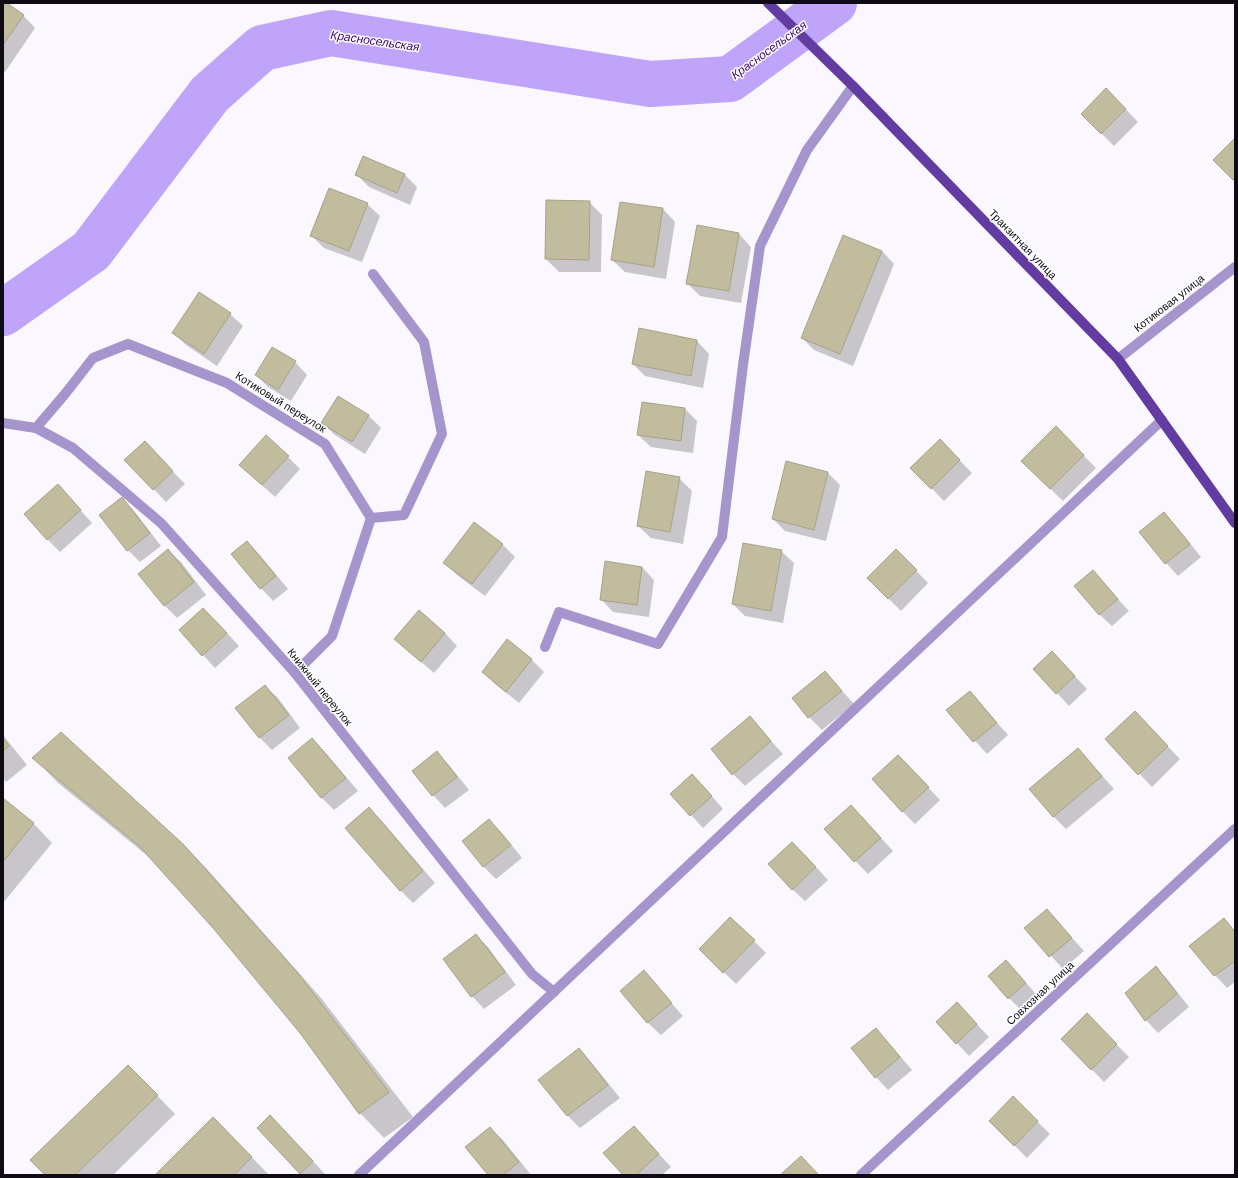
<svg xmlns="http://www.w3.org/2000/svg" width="1238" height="1178" viewBox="0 0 1238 1178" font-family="Arial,sans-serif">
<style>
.shadow{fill:#0003}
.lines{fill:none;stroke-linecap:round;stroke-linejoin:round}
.river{stroke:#bfa4fa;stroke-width:46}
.building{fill:#c1bc9d;stroke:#a7a284}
.minor{stroke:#a695cd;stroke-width:10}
.major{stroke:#633ca1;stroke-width:10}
.labels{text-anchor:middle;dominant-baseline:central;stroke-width:3;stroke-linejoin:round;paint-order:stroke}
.street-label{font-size:11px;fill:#0e0b15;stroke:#fff}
.water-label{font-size:12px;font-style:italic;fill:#3b086e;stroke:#fff}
</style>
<rect width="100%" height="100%" fill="#faf8fe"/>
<g class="shadow">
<polygon points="3,3 23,15 35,28 5,72 3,71"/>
<polygon points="1106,89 1138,122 1114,146 1082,114"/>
<polygon points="364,157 405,175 417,187 410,205 369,187 356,174"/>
<polygon points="547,201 589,202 602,215 601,272 559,272 546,259"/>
<polygon points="367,204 380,216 362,262 324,248 311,235"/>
<polygon points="663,209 675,222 666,279 625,272 612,260"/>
<polygon points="697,226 739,234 751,247 741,303 700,296 687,283"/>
<polygon points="844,236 882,251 894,264 853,366 814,350 802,338"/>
<polygon points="230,314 243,326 217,366 186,345 173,333"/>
<polygon points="640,330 697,341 709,354 703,388 645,376 633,364"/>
<polygon points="295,362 307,375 291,401 268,387 256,375"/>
<polygon points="338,397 369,416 381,428 365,454 335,435 322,423"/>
<polygon points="685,409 697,421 693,453 651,447 638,435"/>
<polygon points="1056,428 1096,468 1063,501 1022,461"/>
<polygon points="940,440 972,473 944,501 912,468"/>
<polygon points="157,455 185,484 166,502 126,460"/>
<polygon points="288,457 300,469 275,497 253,477"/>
<polygon points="828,473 840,485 826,541 785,531 773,519"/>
<polygon points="679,478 692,491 683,544 651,538 638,526"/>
<polygon points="58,485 92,523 60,552 47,539"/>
<polygon points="122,499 134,511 161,546 140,562 128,550"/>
<polygon points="1164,513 1176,526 1201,557 1178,576 1166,563"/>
<polygon points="247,542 259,554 288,589 273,601 261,588 232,554"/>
<polygon points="502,544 515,557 485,596 457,575 444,562"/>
<polygon points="168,550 181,562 206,595 177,618 164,605"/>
<polygon points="896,550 928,583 901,611 868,578"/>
<polygon points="781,551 794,563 783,623 745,616 733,604"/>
<polygon points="642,567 654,580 649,617 613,612 601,599"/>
<polygon points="1092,571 1129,611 1112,626 1099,614"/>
<polygon points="216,621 239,646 215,668 180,630"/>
<polygon points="445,633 457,646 434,673 395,639"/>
<polygon points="508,641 532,660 544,672 519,703 495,684 483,672"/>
<polygon points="1052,652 1087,689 1069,706 1057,693"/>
<polygon points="825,672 854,704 822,730 809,717 793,698"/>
<polygon points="265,686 278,698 300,728 272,750 260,738"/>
<polygon points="970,692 1008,735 987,754 948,711"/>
<polygon points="750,718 783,754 745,786 733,774"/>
<polygon points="1147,725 1180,759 1152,787 1106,739"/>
<polygon points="3,735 27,765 6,782 3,778"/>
<polygon points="312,739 325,752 358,791 334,810 322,798 289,758"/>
<polygon points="1078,749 1090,762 1114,789 1066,829 1054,817 1030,789"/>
<polygon points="437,753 449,765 469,790 445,808 433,795 414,771"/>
<polygon points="34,758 183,844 208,870 321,998 413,1117 384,1138 360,1113 301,1032 214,928 155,862 58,783"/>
<polygon points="910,768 940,800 915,824 902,811"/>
<polygon points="705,788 723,809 703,828 691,815"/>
<polygon points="3,799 34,824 52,843 3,903"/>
<polygon points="369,809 382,821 435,883 413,903 400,890"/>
<polygon points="863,818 893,851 868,874 825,830"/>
<polygon points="489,820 502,833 522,858 496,879 484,867 463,841"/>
<polygon points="805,855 828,880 805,901 792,889"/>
<polygon points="1047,910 1084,951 1063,969 1026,928"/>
<polygon points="1224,920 1235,931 1235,982 1227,988 1215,975"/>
<polygon points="476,935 488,947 516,985 484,1009 472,996 444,959"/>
<polygon points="754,941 766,953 736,984 700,949"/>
<polygon points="1006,961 1038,996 1021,1010 1009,998"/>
<polygon points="1156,967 1168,980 1189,1007 1158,1033 1146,1020"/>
<polygon points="644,972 683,1016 661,1035 648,1023 621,991"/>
<polygon points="1087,1015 1129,1057 1104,1082 1062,1039"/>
<polygon points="969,1016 989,1037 969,1056 937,1022"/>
<polygon points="876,1029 888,1042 912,1070 888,1090 876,1077 852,1048"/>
<polygon points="579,1049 591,1062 620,1098 580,1128 568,1116 540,1080"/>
<polygon points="147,1085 175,1114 113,1175 46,1175"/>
<polygon points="1013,1098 1050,1134 1027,1158 1003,1134"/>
<polygon points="634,1127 671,1167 662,1175 624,1175"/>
<polygon points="258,1128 283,1129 325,1174 302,1175"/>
<polygon points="490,1128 503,1140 531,1175 489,1175"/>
<polygon points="238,1143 269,1175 156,1175"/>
</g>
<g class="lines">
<polyline class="river" points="3,313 91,251 210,94 262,48 331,33 650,84 730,79 834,3"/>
</g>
<g class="building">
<polygon points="3,3 7,3 24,15 3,45"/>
<polygon points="1106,88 1126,109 1101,134 1081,114"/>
<polygon points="1235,138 1235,179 1233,180 1213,160"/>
<polygon points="363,156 405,174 397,193 355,175"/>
<polygon points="329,188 368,203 349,251 310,236"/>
<polygon points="546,200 590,201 589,260 545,259"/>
<polygon points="620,202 663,208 654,267 611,260"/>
<polygon points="697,225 739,233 729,291 686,284"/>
<polygon points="843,235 882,251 840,354 801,338"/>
<polygon points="199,292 231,313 204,354 172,333"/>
<polygon points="639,328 697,340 691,376 632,364"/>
<polygon points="272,347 296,361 278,390 255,375"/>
<polygon points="338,396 369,415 352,442 321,423"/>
<polygon points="642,402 685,408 681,441 637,435"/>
<polygon points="1056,426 1084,455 1050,489 1021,461"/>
<polygon points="266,435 289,456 262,485 239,465"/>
<polygon points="940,439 960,460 931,489 910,468"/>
<polygon points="145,441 173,471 153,490 124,460"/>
<polygon points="786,461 828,472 814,530 772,519"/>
<polygon points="646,471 680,477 670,532 637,526"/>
<polygon points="58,484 81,510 47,540 24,514"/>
<polygon points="122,497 150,533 127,551 99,515"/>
<polygon points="1164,512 1190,544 1165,564 1139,532"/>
<polygon points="474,522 503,544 472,584 443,563"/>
<polygon points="247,541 276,576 260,589 231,554"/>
<polygon points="743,543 782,550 771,611 732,604"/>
<polygon points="168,549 194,582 164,606 138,574"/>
<polygon points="896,549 917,570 888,599 867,578"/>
<polygon points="605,561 642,567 637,605 600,600"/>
<polygon points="1093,570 1118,599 1099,615 1074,586"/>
<polygon points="203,608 227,633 202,656 179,630"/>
<polygon points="419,610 445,633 421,662 394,639"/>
<polygon points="507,639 532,659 506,692 482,672"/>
<polygon points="1052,651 1075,676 1056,694 1033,669"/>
<polygon points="825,671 842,691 808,718 792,698"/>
<polygon points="265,685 289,715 259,738 235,708"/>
<polygon points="970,691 997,723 973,742 946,710"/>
<polygon points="1135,711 1168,746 1138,775 1105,739"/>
<polygon points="750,716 771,741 732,775 711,749"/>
<polygon points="61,732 183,844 297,972 389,1092 359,1114 300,1033 213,928 139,846 32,758"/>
<polygon points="3,738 9,746 3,751"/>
<polygon points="312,738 346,778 321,798 288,758"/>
<polygon points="1078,748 1102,776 1053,817 1029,789"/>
<polygon points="437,751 457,777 432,796 412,771"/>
<polygon points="898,755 929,787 902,812 872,779"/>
<polygon points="692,774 712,796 690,816 670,794"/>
<polygon points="3,798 34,823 3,862"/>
<polygon points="851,805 881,838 854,862 824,829"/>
<polygon points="369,807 423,871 400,891 345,828"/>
<polygon points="489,819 511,845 483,867 462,841"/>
<polygon points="792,842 816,867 792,890 768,864"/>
<polygon points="1047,909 1072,938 1049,957 1024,928"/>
<polygon points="730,917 755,940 723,973 699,949"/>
<polygon points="1224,918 1235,932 1235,961 1214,976 1189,946"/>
<polygon points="476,934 505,972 471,997 443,959"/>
<polygon points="1006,960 1026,983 1008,999 988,976"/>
<polygon points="1156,966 1177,994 1145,1021 1125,993"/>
<polygon points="644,970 672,1003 647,1023 620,991"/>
<polygon points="957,1002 977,1024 956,1044 936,1022"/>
<polygon points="1087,1013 1117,1044 1091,1070 1061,1039"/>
<polygon points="876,1028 900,1057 875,1078 851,1048"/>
<polygon points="579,1048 608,1085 567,1116 538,1080"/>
<polygon points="128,1065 158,1095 75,1175 45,1175 30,1160"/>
<polygon points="1013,1096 1038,1121 1014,1146 989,1121"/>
<polygon points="270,1115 313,1161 300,1174 257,1128"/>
<polygon points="213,1117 252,1157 234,1175 155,1175"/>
<polygon points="634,1126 659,1154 636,1175 623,1175 603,1153"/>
<polygon points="490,1127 519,1162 503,1175 488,1175 465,1147"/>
<polygon points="801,1156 819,1175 780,1175"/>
</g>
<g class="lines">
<g class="minor">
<polyline points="1118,359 1235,267"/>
<polyline points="3,423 36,428 65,394 93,358 128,344 227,383 325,444 371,518 332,636 295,673"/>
<polyline points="36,428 73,448 161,523 295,673 532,974 554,992"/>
<polyline points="371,518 404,515 442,434 424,342 373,274"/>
<polyline points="545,647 559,612 658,644 722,537 743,365 760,246 807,150 853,86"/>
<polyline points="359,1175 1162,420"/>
<polyline points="861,1175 1235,829"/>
</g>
<polyline class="major" points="768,3 853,86 1118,359 1235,523"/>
</g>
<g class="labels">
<g class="street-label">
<text transform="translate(1023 244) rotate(46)">Транзитная улица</text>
<text transform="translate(1169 303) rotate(-38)">Котиковая улица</text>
<text transform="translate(281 402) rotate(32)">Котиковый переулок</text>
<text transform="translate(320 687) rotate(51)">Книжный переулок</text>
<text transform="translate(1040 993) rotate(-43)">Совхозная улица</text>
</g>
<g class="water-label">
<text transform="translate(375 41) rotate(8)">Красносельская</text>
<text transform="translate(769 50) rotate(-36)">Красносельская</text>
</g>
</g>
<rect width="1238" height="1178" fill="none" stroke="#0e0b15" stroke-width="8"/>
</svg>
